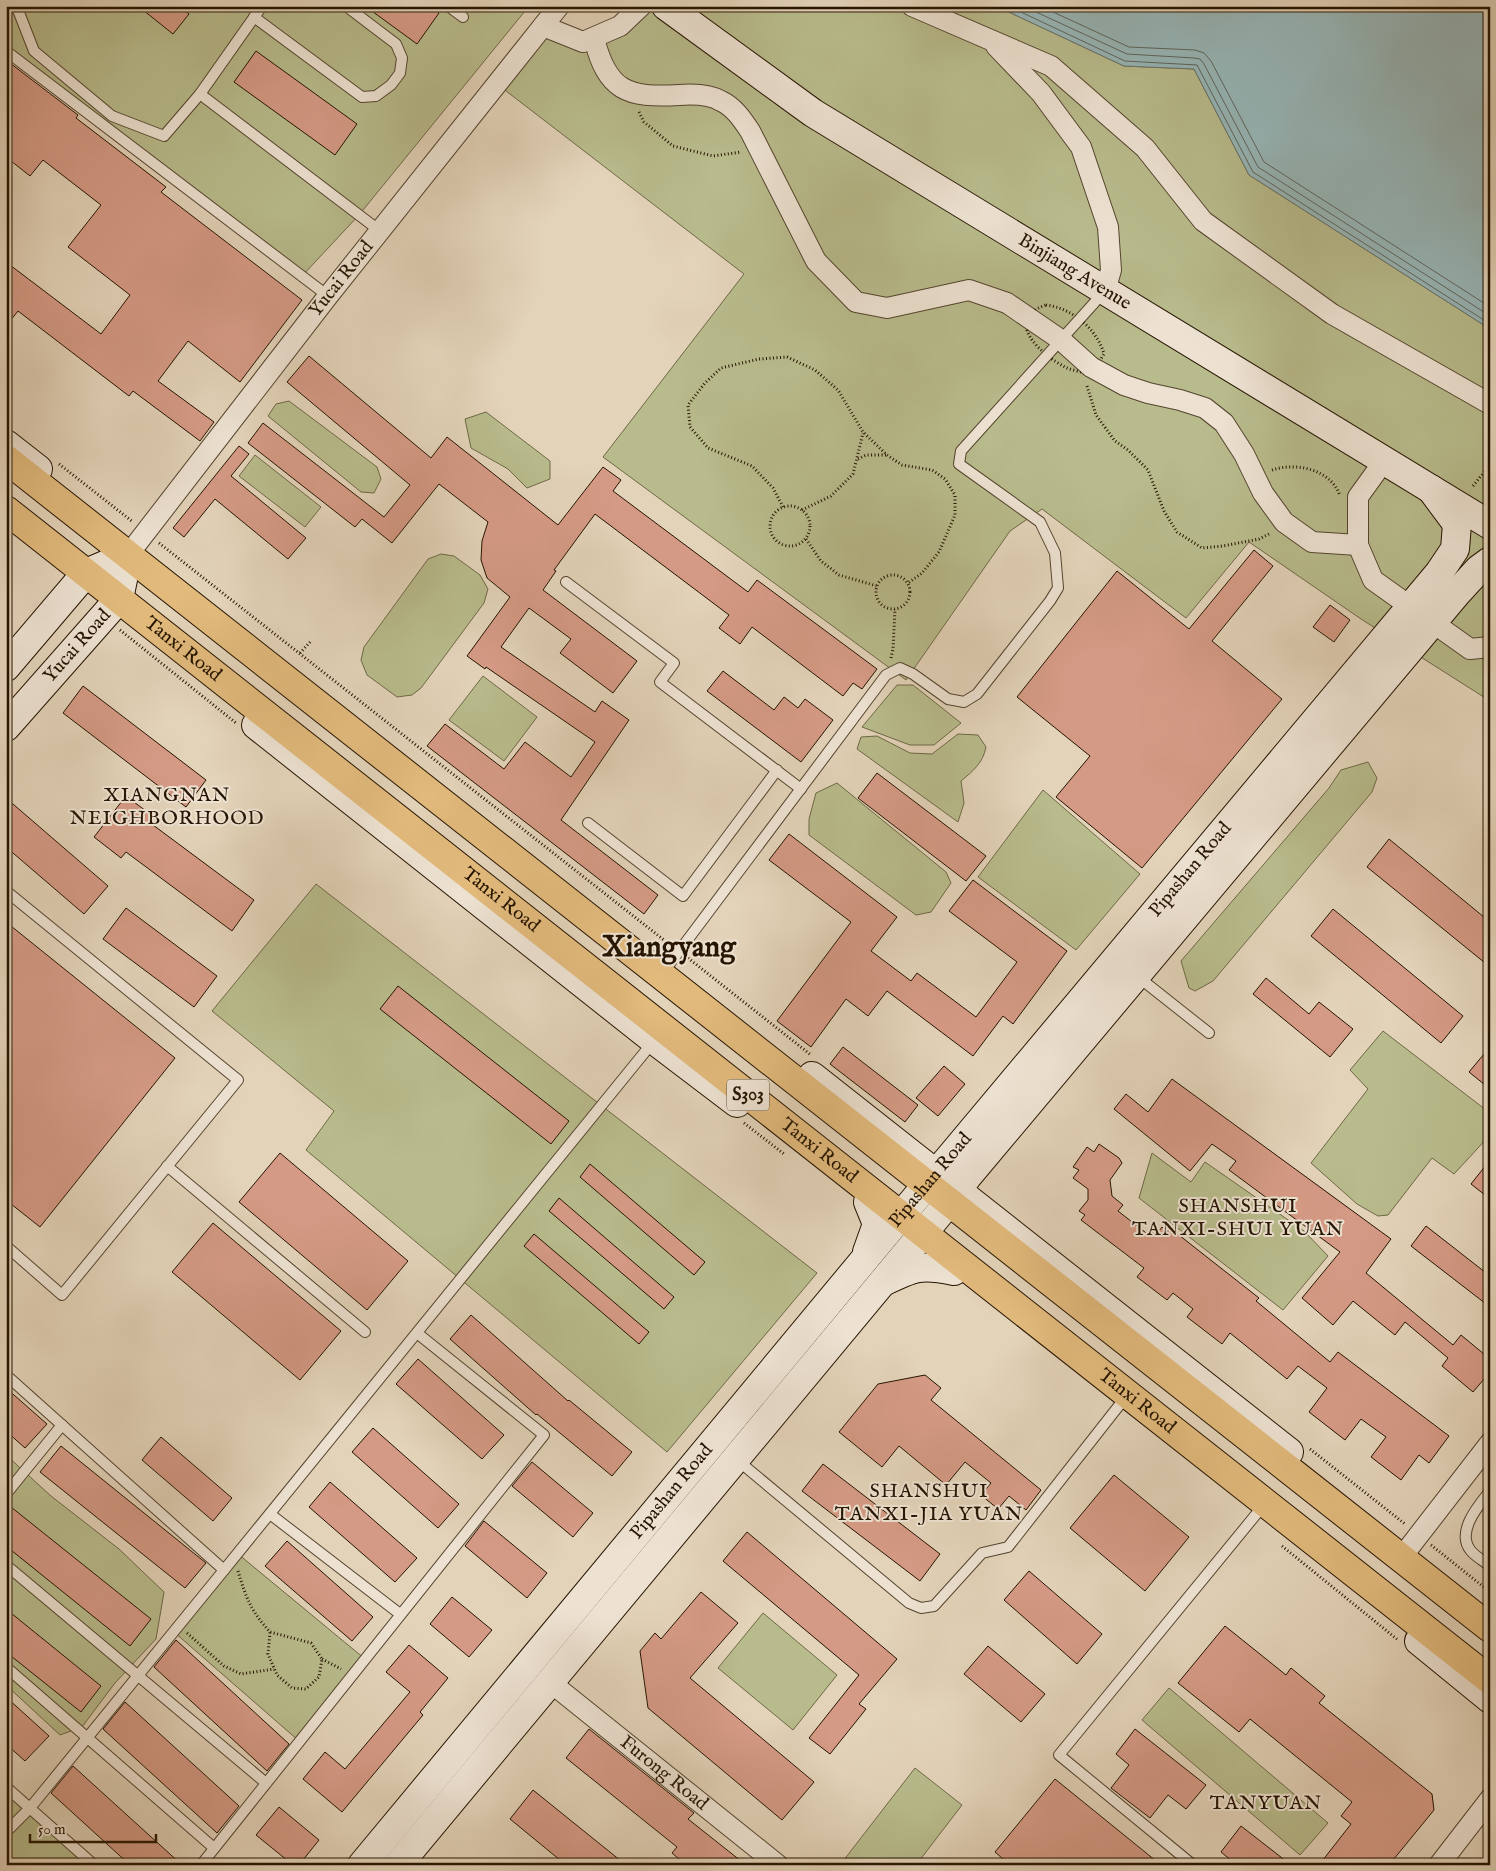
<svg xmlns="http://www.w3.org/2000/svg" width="1496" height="1871" viewBox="0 0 1496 1871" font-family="'IM FELL English',serif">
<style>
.green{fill:#b8bb8c;stroke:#6e6846}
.water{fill:#97b6b7;stroke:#69756e}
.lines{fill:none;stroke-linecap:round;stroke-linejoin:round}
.shore{stroke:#5e655c;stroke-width:1}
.building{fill:#d59a85;stroke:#251400}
.lane-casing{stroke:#54442e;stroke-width:12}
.street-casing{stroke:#54442e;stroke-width:22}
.secondary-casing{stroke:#251400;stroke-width:30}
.primary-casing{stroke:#251400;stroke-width:30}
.path{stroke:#251400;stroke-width:3;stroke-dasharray:1 2.5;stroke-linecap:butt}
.lane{stroke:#ede2d2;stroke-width:10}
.street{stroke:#ede2d2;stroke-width:20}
.secondary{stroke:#ede2d2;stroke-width:28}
.primary{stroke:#e2ba7c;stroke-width:28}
.labels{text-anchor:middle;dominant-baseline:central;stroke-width:4;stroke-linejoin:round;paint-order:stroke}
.shield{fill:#ede2d2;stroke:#61523f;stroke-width:1}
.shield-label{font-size:18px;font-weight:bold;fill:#251400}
.street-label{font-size:19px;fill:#251400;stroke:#ede2d2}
.neighbourhood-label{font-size:20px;letter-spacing:1px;fill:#251400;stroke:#ede2d2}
.town-label{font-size:29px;font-weight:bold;fill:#251400;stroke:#ede2d2}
</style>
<rect width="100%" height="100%" fill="#e3d3b9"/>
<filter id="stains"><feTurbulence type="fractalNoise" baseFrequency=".004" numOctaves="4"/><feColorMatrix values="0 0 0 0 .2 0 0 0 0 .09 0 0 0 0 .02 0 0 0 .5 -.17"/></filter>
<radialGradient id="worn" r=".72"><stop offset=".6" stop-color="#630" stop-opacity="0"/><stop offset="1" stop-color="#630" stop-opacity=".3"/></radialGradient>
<g class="green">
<polygon points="6,6 522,6 525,11 359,215 302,276 6,56"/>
<polygon points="641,6 996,6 1124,66 1194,69 1249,175 1490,329 1490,701 1361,619 1249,542 1186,618 1042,509 1010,531 906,680 603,457 744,274 497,84 543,26 583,42"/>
<polygon points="289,401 377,467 381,479 374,493 361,492 268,416 276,404"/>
<polygon points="486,412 550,461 550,479 527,488 508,469 471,448 465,419"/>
<polygon points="255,455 321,507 305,527 239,476"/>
<polygon points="441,554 454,556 480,575 488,589 484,603 421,688 412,695 397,697 367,675 361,660 364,647 428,559"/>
<polygon points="483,676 537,717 504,761 449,720"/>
<polygon points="897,685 913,685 961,723 934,745 910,745 862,727"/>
<path d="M958 734 978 735 986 747C983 763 973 771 961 781L964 803 958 822 857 749 861 737 877 736 910 753 932 754Z"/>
<polygon points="1368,762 1377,778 1372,792 1213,981 1195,991 1189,988 1181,961 1329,788 1341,770"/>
<polygon points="837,783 946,872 951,883 931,912 916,915 809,835 809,819 816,793"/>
<polygon points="1043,790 1140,874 1076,950 978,877"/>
<polygon points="316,884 817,1273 667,1452 306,1150 334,1111 212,1011"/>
<polygon points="1383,1031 1490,1113 1490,1135 1454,1174 1432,1158 1388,1215 1378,1216 1357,1204 1311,1163 1368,1089 1350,1070"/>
<polygon points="1152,1153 1191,1182 1205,1162 1304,1231 1328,1256 1283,1310 1139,1198"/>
<polygon points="6,1455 51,1496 119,1549 164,1592 156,1639 115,1683 82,1727 60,1735 6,1685"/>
<polygon points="238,1554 365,1659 299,1741 174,1632"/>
<polygon points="763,1613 837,1675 793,1730 718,1668"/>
<polygon points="1169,1688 1328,1823 1300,1855 1142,1720"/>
<polygon points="915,1768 962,1805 916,1865 840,1865"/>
<polygon points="6,1787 94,1865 6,1865"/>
</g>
<polygon class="water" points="996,6 1490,6 1490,329 1249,175 1194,69 1124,66"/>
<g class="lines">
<g class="shore">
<polyline points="1008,6 1125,61 1197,65 1253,172 1490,324"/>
<polyline points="1023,6 1127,54 1194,58 1200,59 1204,64 1258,167 1490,316"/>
<polyline points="1040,6 1129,47 1195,50 1204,53 1211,61 1264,162 1490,307"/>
</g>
</g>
<g class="building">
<polygon points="138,6 179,6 189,14 173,34"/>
<polygon points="365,6 429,6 439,13 417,44"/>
<polygon points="256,51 357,124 335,155 234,82"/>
<polygon points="6,60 78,115 76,118 166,187 161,192 302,300 240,382 188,341 158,381 214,422 200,441 133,391 129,396 18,311 6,326 6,262 101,334 130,295 68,247 101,205 43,160 30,176 6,157"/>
<polygon points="309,356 431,458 447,437 558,525 603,467 621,480 613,491 748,592 757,580 877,669 862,689 853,683 843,696 752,627 740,644 719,628 729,615 595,514 554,570 556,571 543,590 637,661 613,693 560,653 571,639 529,608 501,647 595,712 602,701 629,720 561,820 658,895 644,914 427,746 445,724 504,769 525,742 571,777 595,742 486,667 485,669 467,656 510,597 487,578 481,560 482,541 488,522 439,484 392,543 362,519 355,527 248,443 263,423 384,517 410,485 287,382"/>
<polygon points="239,446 249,454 231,476 306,538 288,559 215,499 184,537 173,528"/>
<polygon points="1254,550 1273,566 1212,641 1282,699 1142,868 1056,797 1090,756 1017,697 1117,571 1189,629"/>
<polygon points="1330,605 1350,620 1334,642 1313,627"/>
<polygon points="723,671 774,710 784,697 798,708 805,699 833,720 801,762 707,691"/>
<polygon points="83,686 206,780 186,807 63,713"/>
<polygon points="877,773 986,856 966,881 858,798"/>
<polygon points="126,796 154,817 149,822 254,900 232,931 126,852 121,858 94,837"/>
<polygon points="6,798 108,886 84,914 6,847"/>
<polygon points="789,834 897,917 871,951 911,981 917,973 976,1017 1017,962 949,911 973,880 1067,951 1013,1024 1003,1016 973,1056 887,991 868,1016 846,999 811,1047 777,1021 851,922 769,860"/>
<polygon points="1389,839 1490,922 1490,967 1367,867"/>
<polygon points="126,908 217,976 194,1007 103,939"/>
<polygon points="1333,909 1463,1016 1441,1043 1311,936"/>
<polygon points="6,922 175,1058 40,1227 6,1200"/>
<polygon points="1266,978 1309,1014 1319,1002 1353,1029 1330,1057 1253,994"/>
<polygon points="398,986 569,1121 551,1144 380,1009"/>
<polygon points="843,1047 918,1105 905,1122 830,1064"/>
<polygon points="1490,1047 1490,1089 1469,1072"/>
<polygon points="944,1066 965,1084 938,1116 916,1098"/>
<polygon points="1172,1079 1391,1239 1366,1273 1453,1345 1461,1335 1490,1359 1490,1372 1473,1392 1442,1366 1448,1358 1405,1322 1395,1335 1353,1301 1333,1325 1302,1298 1340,1252 1229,1170 1236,1161 1212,1144 1190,1171 1114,1109 1126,1094 1148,1112"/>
<polygon points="1099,1144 1119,1158 1122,1163 1110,1180 1112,1196 1123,1205 1118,1211 1150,1236 1153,1231 1157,1234 1162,1227 1167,1232 1170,1228 1259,1298 1256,1301 1330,1362 1338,1352 1449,1436 1429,1463 1419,1455 1401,1480 1371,1457 1386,1437 1361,1419 1345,1440 1309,1412 1327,1388 1298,1366 1287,1379 1230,1333 1222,1344 1187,1317 1193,1309 1173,1293 1167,1300 1137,1277 1144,1268 1081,1220 1085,1215 1079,1211 1088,1200 1088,1189 1073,1178 1079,1170 1073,1167 1087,1147 1094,1152"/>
<polygon points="280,1153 408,1261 367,1310 239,1202"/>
<polygon points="1490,1160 1490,1199 1471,1184"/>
<polygon points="590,1164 705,1262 694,1275 580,1177"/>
<polygon points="559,1198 674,1297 664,1309 549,1211"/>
<polygon points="213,1223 341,1331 300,1380 172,1272"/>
<polygon points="1426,1226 1490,1276 1490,1307 1411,1246"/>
<polygon points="534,1234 649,1332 639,1344 524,1246"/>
<polygon points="471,1315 568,1401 569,1400 632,1452 612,1476 537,1414 536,1415 450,1339"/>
<polygon points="418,1359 504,1435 482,1459 396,1384"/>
<polygon points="925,1375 941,1388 931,1400 1041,1490 1026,1510 1009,1496 998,1509 981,1495 991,1483 965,1462 946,1485 899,1446 882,1467 839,1432 878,1384"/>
<polygon points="6,1388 47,1424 25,1448 6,1431"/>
<polygon points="373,1428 459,1504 438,1528 352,1452"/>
<polygon points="161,1437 232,1498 213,1521 142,1460"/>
<polygon points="61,1446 206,1563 185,1588 40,1472"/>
<polygon points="532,1462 593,1513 573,1537 512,1486"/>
<polygon points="823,1464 940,1554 920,1581 802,1491"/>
<polygon points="1114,1475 1189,1537 1145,1591 1070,1528"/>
<polygon points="330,1482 417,1558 395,1582 309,1507"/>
<polygon points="6,1503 151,1619 130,1646 6,1546"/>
<polygon points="484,1521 547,1573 527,1598 465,1546"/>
<polygon points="747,1532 897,1659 859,1704 866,1709 830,1754 809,1738 859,1675 723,1561"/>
<polygon points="287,1541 373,1617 352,1641 265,1566"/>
<polygon points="1029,1571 1102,1634 1077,1664 1004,1600"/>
<polygon points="701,1592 738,1623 690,1678 814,1782 782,1820 648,1708 640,1651 655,1633 661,1639"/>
<polygon points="452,1597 492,1630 469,1657 430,1624"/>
<polygon points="6,1609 101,1686 81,1712 6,1652"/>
<polygon points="1225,1626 1286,1675 1291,1668 1325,1696 1319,1703 1432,1794 1434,1810 1389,1865 1319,1865 1351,1824 1341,1816 1352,1802 1250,1719 1239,1732 1178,1683"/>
<polygon points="176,1640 289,1744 267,1771 154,1667"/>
<polygon points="409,1645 448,1678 420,1712 423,1715 342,1812 303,1779 325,1752 345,1769 410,1692 386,1672"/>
<polygon points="988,1646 1045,1694 1021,1722 964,1674"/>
<polygon points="6,1697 49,1736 25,1761 6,1744"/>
<polygon points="125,1702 239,1806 217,1833 103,1729"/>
<polygon points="589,1729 694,1813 688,1819 746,1865 686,1865 672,1853 677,1847 566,1758"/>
<polygon points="1135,1729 1206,1785 1186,1809 1168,1795 1150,1818 1111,1788 1129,1765 1116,1754"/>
<polygon points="73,1766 182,1865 130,1865 51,1793"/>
<polygon points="1055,1779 1161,1865 1010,1865 995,1852"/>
<polygon points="533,1790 626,1865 566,1865 510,1819"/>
<polygon points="279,1807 319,1840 299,1865 293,1865 256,1835"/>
<polygon points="1241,1826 1291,1865 1237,1865 1221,1852"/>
</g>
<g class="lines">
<g class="lane-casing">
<g id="lane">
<polyline points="13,6 18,10 34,51 112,116 164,136 200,94 262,6"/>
<polyline points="448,6 463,17"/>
<polyline points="254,17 362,97 376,96 391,85 400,73 402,58 396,44 346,6"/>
<polyline points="6,51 328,296"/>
<polyline points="200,94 380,231"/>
<polyline points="566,582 674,663 660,682 801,789"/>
<polyline points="588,823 683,896 777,770"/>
<polyline points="6,891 238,1080 62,1295 6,1246"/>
<polyline points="662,974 886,675 900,668 913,674 948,699 964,702 977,694 1050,601 1058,588 1055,553 1040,522 959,464 961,451 1104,292"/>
<polyline points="1137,976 1209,1033"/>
<polyline points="167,1166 365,1332"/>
<polyline points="6,1375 224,1570 653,1042"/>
<polyline points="736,1459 909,1603 921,1608 934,1606 982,1553 1008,1547 1121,1403"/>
<path d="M1490 1491C1479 1505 1455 1532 1471 1551 1476 1557 1484 1561 1490 1566"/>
<polyline points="6,1494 62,1425"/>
<polyline points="270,1514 400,1614"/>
<polyline points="6,1565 266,1783"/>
<polyline points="6,1667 214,1848"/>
<polyline points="6,1787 94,1865"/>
<polyline points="6,1832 30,1808 224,1570"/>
<polyline points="201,1865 544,1435 417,1333"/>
<polyline points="1193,1865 1059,1755 1258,1512"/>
</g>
</g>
<g class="street-casing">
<g id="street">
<polyline points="912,6 1051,66 1145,148 1203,221 1332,314 1490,404"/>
<polyline points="543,26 583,42 620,26 641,6"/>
<path d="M594 38C607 91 627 98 679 95 692 94 709 94 721 101 734 107 742 119 750 131L816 261 856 302 887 308 969 290 1007 303 1061 340 1091 367 1124 385 1148 393 1180 400 1205 408 1224 423 1244 454 1263 493 1284 522 1312 542 1358 545"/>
<polyline points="996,46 1041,93 1081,147 1108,227 1111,270 1105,291"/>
<polyline points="1384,461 1358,497 1358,545 1373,580 1470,649 1490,647"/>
<path id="s1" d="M128 555 328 296 559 6"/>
<polyline points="1401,1558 1490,1443"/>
<path id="s2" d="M550 1682 778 1865"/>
<polyline points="1439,1865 1490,1799"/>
</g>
</g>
<g class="secondary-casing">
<g id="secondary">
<path id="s3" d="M666 6 813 113 1490 525"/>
<polyline points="6,444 38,469"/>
<polyline points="6,667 86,573 128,555"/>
<polyline points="256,725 654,1040 737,1103"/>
<path id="s4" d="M6 727 119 599 128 555"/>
<polyline points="812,1076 1289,1452"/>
<polyline points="867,1252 877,1224 868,1202"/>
<path d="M883 1282C914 1267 920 1264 954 1271"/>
<polyline points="1419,1641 1490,1699"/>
<path id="s5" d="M362 1865 894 1224 1439 573 1455 549 1457 524 1431 489"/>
<polyline points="398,1865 949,1202 967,1177 1457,593 1479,569 1490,561"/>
</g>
</g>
<g class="primary-casing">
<g id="primary">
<polyline points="6,459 1490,1628"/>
<path id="s6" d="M6 510 1490 1680"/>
</g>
</g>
<g class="path">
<polyline points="639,112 644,122 673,146 713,156 741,152"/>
<path d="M1046 305C1072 308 1097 329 1104 354L1094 369 1084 373C1078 371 1071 370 1065 367 1041 355 1002 319 1046 305Z"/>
<polyline points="1087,386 1096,415 1115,441 1128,450 1148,470 1164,511 1177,532 1202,548 1223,546 1259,539 1271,533"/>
<polyline points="858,459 866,455 886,455"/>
<polyline points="59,464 133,522"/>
<path d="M1272 470C1296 462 1331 469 1340 496"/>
<polyline points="1473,486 1490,465"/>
<circle cx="790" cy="526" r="20"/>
<polyline points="783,507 773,488 752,466 708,448 690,427 688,405 705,383 721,368 759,359 787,357 815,370 838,390 863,432 887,455 902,465 932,470 945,479 955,495 955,515 939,552 922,573 908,583"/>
<polyline points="802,510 831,496 853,474 863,433"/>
<polyline points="806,539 821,561 839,575 877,586"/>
<polyline points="159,543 669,944"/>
<circle cx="893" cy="592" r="17"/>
<polyline points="120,630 236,723"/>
<polyline points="300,653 311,641"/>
<polyline points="891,658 893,649 895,609"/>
<polyline points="688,958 811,1055"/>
<polyline points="744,1123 784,1154"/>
<polyline points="1310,1449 1405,1524"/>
<polyline points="1431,1545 1490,1592"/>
<polyline points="1282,1546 1398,1640"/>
<path d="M238 1571C246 1598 251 1611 270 1632L268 1654 277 1675 292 1688 306 1689 319 1677 322 1659 311 1643 270 1632"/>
<polyline points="187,1633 224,1666 241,1674 274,1669"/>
<polyline points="322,1659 341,1669"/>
</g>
<use href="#lane" class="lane"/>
<use href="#street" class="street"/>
<use href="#secondary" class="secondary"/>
<use href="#primary" class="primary"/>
</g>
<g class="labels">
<rect class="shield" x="727" y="1079.5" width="42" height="31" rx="4"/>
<g class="shield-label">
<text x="748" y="1095">S303</text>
</g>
<g class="street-label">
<text stroke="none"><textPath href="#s3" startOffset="488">Binjiang Avenue</textPath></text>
<text stroke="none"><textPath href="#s1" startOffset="349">Yucai Road</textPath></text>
<text stroke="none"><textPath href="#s4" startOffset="108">Yucai Road</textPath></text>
<text stroke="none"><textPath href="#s6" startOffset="225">Tanxi Road</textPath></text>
<text stroke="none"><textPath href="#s5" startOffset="1295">Pipashan Road</textPath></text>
<text stroke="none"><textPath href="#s6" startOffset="630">Tanxi Road</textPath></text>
<text stroke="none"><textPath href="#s6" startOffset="1035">Tanxi Road</textPath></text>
<text stroke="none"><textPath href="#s5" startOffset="890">Pipashan Road</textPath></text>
<text stroke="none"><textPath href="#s6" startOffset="1440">Tanxi Road</textPath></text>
<text stroke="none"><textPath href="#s5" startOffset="485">Pipashan Road</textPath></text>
<text stroke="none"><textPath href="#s2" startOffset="146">Furong Road</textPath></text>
</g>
<g class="neighbourhood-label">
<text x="167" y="795">XIANGNAN<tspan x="167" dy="23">NEIGHBORHOOD</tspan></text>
<text x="1238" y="1206">SHANSHUI<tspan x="1238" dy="23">TANXI-SHUI YUAN</tspan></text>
<text x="929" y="1491">SHANSHUI<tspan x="929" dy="23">TANXI-JIA YUAN</tspan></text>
<text x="1266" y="1803">TANYUAN</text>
</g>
<g class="town-label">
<text x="669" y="948">Xiangyang</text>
</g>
</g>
<rect width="1496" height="1871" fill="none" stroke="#e3d3b9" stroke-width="25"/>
<rect x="8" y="8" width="1481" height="1856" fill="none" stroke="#251400" stroke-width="2.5"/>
<rect x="12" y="12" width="1471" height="1846" fill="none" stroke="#251400"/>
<path d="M30 1834v8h126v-8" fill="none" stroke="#251400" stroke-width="2.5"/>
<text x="38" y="1834" font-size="15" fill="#251400" stroke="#ede2d2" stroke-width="4" paint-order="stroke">50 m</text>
<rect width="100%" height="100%" filter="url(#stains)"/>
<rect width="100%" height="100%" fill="url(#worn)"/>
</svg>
